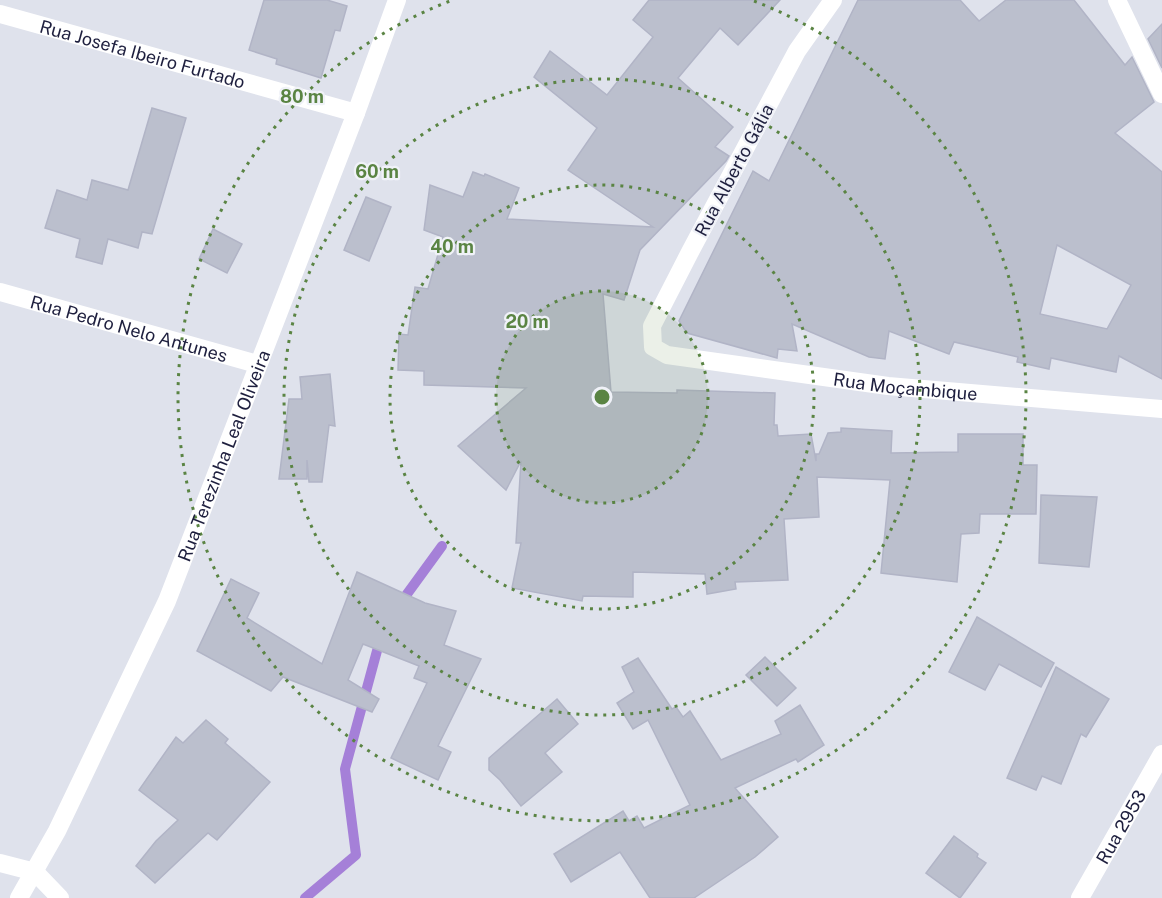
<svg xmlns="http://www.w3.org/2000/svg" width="1162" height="898" viewBox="0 0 1162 898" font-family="'Public Sans',sans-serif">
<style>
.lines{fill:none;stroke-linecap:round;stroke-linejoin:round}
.stream{stroke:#a580d8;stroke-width:10}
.building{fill:#bbbfcd;stroke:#b1b4c6;stroke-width:1.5;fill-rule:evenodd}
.street{stroke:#fff;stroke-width:18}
.ring{fill:none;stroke:#5a8443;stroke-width:3;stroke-dasharray:3 6}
.labels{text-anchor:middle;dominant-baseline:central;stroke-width:4.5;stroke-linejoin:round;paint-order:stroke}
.street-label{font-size:18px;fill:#1e1f3e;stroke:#f0f2f8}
.centre{fill:#5a8443;stroke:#f0f2f8;stroke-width:3}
.ring-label{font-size:18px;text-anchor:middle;font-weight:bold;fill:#5a8443;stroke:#f0f2f8;stroke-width:4.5;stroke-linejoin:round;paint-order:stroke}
</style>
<rect width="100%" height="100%" fill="#dfe2ec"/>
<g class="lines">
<g class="stream">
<polyline points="399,605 442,546"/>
<polyline points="305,898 356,855 345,769 381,636"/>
</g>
</g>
<g class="building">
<polygon points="264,0 327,0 347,6 340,31 335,30 321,78 276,64 277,59 249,50"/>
<polygon points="649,0 780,0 738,45 720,28 678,78 733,127 715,147 729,156 726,161 640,250 624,300 603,294 611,392 677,393 677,390 775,393 774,425 777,425 778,436 811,434 816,461 816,454 819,454 828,433 841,432 841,428 892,431 891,453 958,452 958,434 1023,434 1023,465 1037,465 1036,514 980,514 979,533 961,534 957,582 881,573 890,480 817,477 819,517 784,519 788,580 735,582 736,589 707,594 705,574 633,572 633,597 583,596 582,601 512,588 521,543 516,543 521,461 506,490 458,446 526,388 424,385 424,371 398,370 399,334 408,335 415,287 428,289 443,237 424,230 430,185 463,197 473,172 484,176 485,174 519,188 507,219 653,227 568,170 597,128 534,77 550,51 607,95 653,37 633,20"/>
<path d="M858 0H960L979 21 1006 0H1074L1125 65 1132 57 1154 102 1115 133 1162 172V379L1119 356 1116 372 1051 358 1049 369 1017 362 1018 357 954 342 949 354 889 331 885 359 869 357 792 324 797 351 778 349 777 358 687 333 679 321 753 171 769 181ZM1057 245 1131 285 1107 329 1040 314Z"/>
<polygon points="1162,24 1162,68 1148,39"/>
<polygon points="152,108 186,118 152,234 142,232 138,248 108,239 102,264 76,257 80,239 45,228 57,190 87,200 92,180 128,190"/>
<polygon points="366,197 391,207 369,261 344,250"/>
<polygon points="213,229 242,244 227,273 199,259"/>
<polygon points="330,374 335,426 329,425 322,482 309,482 307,460 307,479 279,479 289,399 302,399 300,377"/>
<polygon points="1041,495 1097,497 1089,567 1039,563"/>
<polygon points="357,572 425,603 456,611 444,645 481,659 438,746 451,752 438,780 391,758 427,683 414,678 419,666 363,644 348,680 379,699 372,712 283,677 271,691 197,651 231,579 259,593 247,618 322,664"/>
<polygon points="977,617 1054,663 1041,687 999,664 985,690 949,672"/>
<polygon points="765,657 796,688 777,706 746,675"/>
<polygon points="638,658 672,709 676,707 683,717 690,711 721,760 781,734 775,721 800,705 824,745 798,762 796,759 735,788 778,837 755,857 694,898 650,898 620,852 571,882 554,854 623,811 629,821 637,816 644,828 690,805 648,720 633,729 617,703 634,692 622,667"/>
<polygon points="1056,667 1109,699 1086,737 1081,734 1061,784 1042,776 1036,790 1007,778"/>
<polygon points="557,699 578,724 545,753 562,772 521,806 500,780 489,770 489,758"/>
<polygon points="206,720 228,739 225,743 270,782 217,840 208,833 155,883 136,866 156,841 178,820 139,790 176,737 183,743"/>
<polygon points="954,836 978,854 977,857 986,863 960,898 926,873"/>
</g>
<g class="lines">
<g class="street">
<path id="s1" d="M833 0 797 51 690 252 652 326 653 347 667 355 888 386 1162 409"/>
<polyline points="1117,0 1162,94"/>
<path id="s2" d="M0 14 356 113"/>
<path id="s3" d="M0 292 257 364"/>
<polyline points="0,863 35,872 60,898"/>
<path id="s4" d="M19 898 57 831 167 601 356 113 397 0"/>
<path id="s5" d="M1080 898 1162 754"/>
</g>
</g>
<circle cx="602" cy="397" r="106" fill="#5a8443" fill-opacity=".12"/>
<g class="ring">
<circle cx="602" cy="397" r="106"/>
<circle cx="602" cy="397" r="212"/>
<circle cx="602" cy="397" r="318"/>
<path d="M754 1A424 424 0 1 1 450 1"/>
</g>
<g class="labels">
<g class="street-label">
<text stroke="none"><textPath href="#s2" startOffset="148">Rua Josefa Ibeiro Furtado</textPath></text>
<text transform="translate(734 170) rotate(-62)">Rua Alberto Gália</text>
<text stroke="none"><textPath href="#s3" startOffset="134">Rua Pedro Nelo Antunes</textPath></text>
<text stroke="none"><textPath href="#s1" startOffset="651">Rua Moçambique</textPath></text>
<text stroke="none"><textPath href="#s4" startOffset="488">Rua Terezinha Leal Oliveira</textPath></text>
<text stroke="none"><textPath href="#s5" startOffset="82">Rua 2953</textPath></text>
</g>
</g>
<circle cx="602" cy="397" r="9" class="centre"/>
<g class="ring-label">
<text x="302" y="103">80 m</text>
<text x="377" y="178">60 m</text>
<text x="452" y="253">40 m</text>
<text x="527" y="328">20 m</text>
</g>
</svg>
